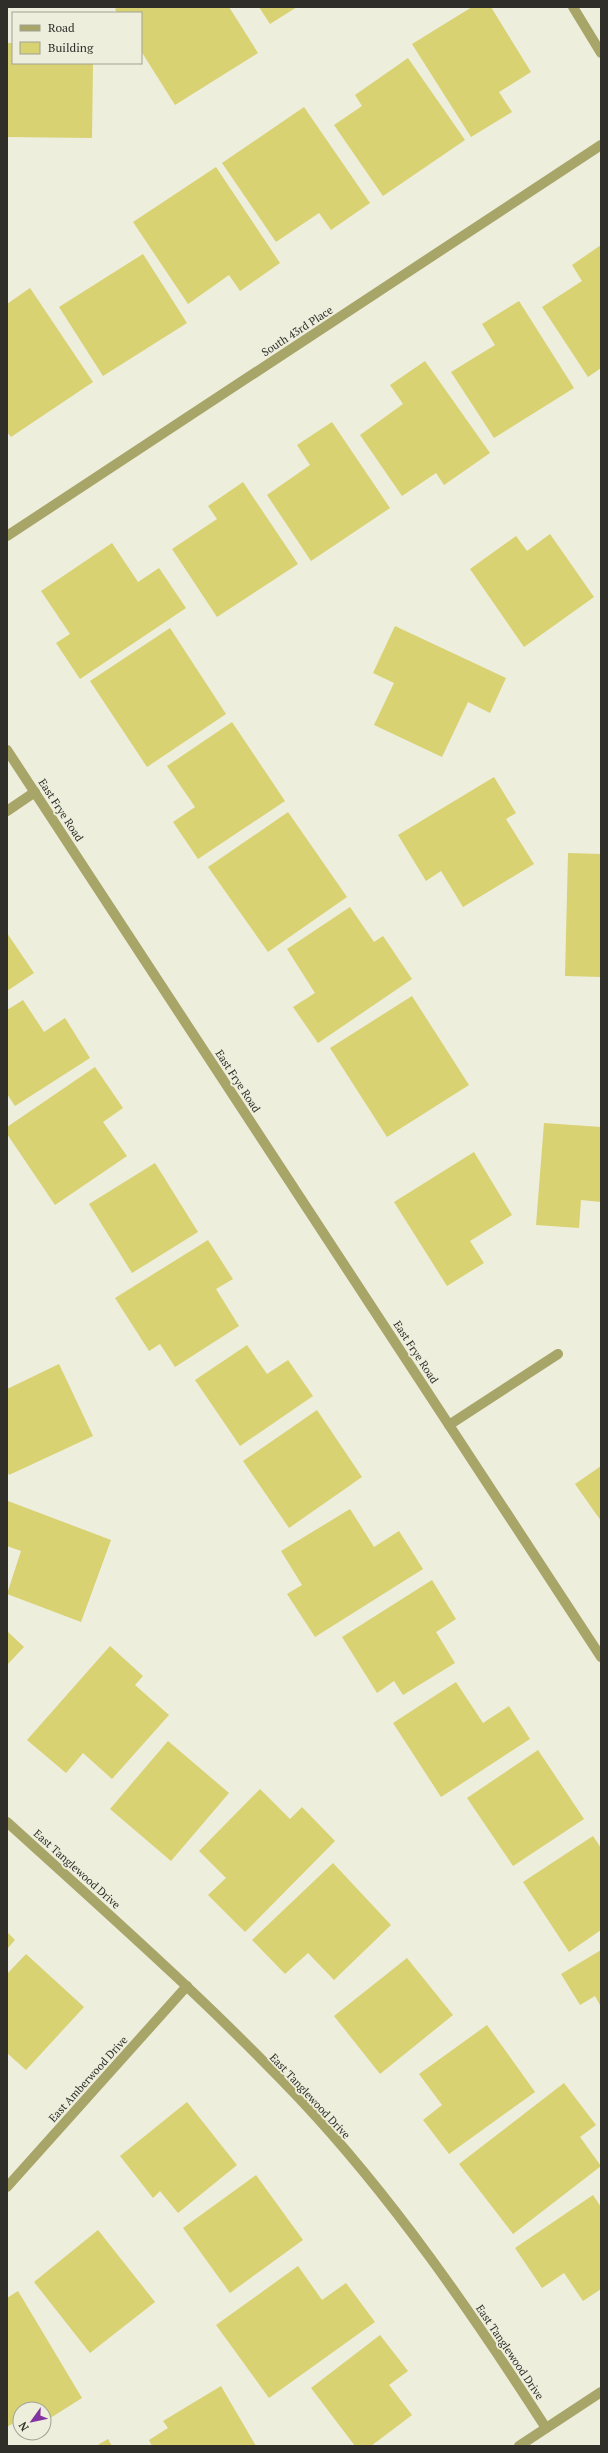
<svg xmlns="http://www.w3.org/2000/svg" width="608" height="2453" viewBox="0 0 608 2453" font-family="'PT Serif',serif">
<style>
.building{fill:#d8d272}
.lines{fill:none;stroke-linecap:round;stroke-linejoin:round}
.minor{stroke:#a8a569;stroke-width:10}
.tertiary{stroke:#a8a569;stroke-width:10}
.labels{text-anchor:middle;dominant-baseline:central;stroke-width:4;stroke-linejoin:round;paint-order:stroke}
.street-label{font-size:11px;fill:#2f2e28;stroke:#eed}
</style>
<rect width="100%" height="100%" fill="#eed"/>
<g class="building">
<polygon points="119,7 229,7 258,53 175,105 141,51 141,13 117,13 115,9"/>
<polygon points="259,7 297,7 270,24"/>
<polygon points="472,7 491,7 531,72 499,92 512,112 471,137 412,44"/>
<polygon points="7,43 13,43 13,63 93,63 92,138 7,137"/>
<polygon points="408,58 465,140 383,196 334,125 362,106 355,95"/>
<polygon points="304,107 370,203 331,230 319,213 276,242 222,163"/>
<polygon points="216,167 280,263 240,291 229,275 188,304 133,222"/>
<polygon points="601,245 601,368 588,377 542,307 582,281 572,265"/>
<polygon points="143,254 187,323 103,376 59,307"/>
<polygon points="30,288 93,382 11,437 7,432 7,304"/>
<polygon points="519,301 574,388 494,438 451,372 495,345 482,324"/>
<polygon points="425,361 490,453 444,485 436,473 402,496 360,435 403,404 390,385"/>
<polygon points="332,422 390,508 311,561 267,495 310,465 297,445"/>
<polygon points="243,482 298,564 217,617 172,549 217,519 208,506"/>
<polygon points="550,534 594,597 524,647 470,569 516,536 527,551"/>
<polygon points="112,543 138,582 159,568 186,608 80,679 56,643 70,634 41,591"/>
<polygon points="395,626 506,678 490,713 468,702 442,757 374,725 394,683 373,673"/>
<polygon points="170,628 226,714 147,767 90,681"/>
<polygon points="232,722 285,801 198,859 173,822 195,807 167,766"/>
<polygon points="494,777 516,813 506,819 534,864 463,907 441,871 426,881 398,835"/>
<polygon points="288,812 347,897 268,952 208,867"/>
<polygon points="568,853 601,854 601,977 565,976"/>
<polygon points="350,907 374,942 383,936 412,979 318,1043 293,1007 315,993 287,949"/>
<polygon points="7,933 34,973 7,991"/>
<polygon points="412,996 469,1085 387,1137 330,1048"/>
<polygon points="23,1000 44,1032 65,1018 90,1058 15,1106 7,1094 7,1010"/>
<polygon points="95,1067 123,1108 103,1122 127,1156 55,1205 7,1134 7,1127"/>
<polygon points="544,1123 601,1127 601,1202 581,1200 579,1228 536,1225"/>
<polygon points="474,1152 512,1215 470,1241 484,1263 447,1286 394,1202"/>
<polygon points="155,1163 198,1232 132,1273 89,1204"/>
<polygon points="208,1240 233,1279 216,1289 239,1326 175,1367 160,1344 149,1351 115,1298"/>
<polygon points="247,1345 267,1374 288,1360 313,1396 240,1446 195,1380"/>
<polygon points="59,1364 93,1436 9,1475 7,1471 7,1389"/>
<polygon points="317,1410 362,1477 289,1528 243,1461"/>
<polygon points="601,1466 601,1521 575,1484"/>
<polygon points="8,1501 111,1540 81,1622 7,1594 21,1551 7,1546"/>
<polygon points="350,1509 374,1547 399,1531 423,1569 315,1637 287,1594 302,1585 281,1551"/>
<polygon points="432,1580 456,1619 436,1632 455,1663 403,1695 394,1681 377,1693 342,1637"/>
<polygon points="7,1631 24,1647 7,1665"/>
<polygon points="110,1646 143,1676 135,1685 169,1715 112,1779 83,1753 66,1773 27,1740"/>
<polygon points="456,1682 483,1723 509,1706 530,1739 441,1797 393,1723"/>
<polygon points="168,1741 229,1793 171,1861 110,1809"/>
<polygon points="538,1750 584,1819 513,1866 467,1798"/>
<polygon points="260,1789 290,1819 302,1807 335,1841 245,1932 208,1895 226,1878 199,1851"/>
<polygon points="593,1836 601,1848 601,1930 569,1952 523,1882"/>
<polygon points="333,1863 391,1925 334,1980 308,1953 285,1974 252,1940"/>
<polygon points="7,1932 15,1940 7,1949"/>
<polygon points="601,1950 601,2007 595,1996 580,2005 561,1974"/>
<polygon points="26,1954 84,2007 26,2070 7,2053 7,1974"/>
<polygon points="407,1958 453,2015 380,2074 334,2016"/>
<polygon points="487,2025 535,2092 449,2154 423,2120 442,2105 419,2074"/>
<polygon points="564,2083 596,2125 580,2137 601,2166 513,2234 459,2164"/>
<polygon points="187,2102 237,2165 178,2213 160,2191 153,2198 120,2156"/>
<polygon points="256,2175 303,2240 230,2293 183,2228"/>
<polygon points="593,2195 601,2207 601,2289 583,2301 564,2273 542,2288 515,2248"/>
<polygon points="98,2230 155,2302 90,2353 34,2282"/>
<polygon points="298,2266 322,2300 346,2283 375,2322 269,2398 216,2325"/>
<polygon points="18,2291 82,2398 44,2422 44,2409 20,2409 20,2419 7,2427 7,2298"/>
<polygon points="380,2335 408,2371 389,2385 412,2415 371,2446 355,2446 311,2388"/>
<polygon points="221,2386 256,2446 152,2446 149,2440 168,2428 163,2421"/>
<polygon points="108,2439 112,2446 96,2446"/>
</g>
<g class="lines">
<g class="minor">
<polyline points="573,7 601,53"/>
<polyline points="7,536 601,145"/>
<polyline points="7,811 35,792"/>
<polyline points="449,1425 558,1354"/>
<path d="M7 1822C106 1912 207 2001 299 2098 393 2198 472 2313 546 2428"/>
<polyline points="7,2187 187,1986"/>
</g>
<g class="tertiary">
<polyline points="7,750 601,1657"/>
<polyline points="519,2446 601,2392"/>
</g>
</g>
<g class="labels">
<g class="street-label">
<text transform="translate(297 331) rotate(-33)">South 43rd Place</text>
<text transform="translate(61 810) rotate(57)">East Frye Road</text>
<text transform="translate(238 1081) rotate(57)">East Frye Road</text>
<text transform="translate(416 1352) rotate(57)">East Frye Road</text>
<text transform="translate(77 1869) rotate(42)">East Tanglewood Drive</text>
<text transform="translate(88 2079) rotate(-48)">East Amberwood Drive</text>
<text transform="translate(310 2096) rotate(47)">East Tanglewood Drive</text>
<text transform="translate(510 2352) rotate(56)">East Tanglewood Drive</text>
</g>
</g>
<rect width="608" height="2453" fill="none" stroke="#2f2e28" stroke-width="16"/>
<rect x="12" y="12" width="130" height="52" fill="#eeeedd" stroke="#a2a195"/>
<rect x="20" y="25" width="20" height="6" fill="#a8a569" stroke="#a2a195"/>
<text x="48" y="32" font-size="12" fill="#2f2e28">Road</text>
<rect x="20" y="42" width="20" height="12" fill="#d8d272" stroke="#a2a195"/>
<text x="48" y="52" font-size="12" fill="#2f2e28">Building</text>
<g transform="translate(32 2421) rotate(237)"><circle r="19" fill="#eeeedd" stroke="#a2a195"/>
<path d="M0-3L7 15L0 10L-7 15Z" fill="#8433a2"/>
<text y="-6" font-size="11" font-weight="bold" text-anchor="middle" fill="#2f2e28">N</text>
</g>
</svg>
